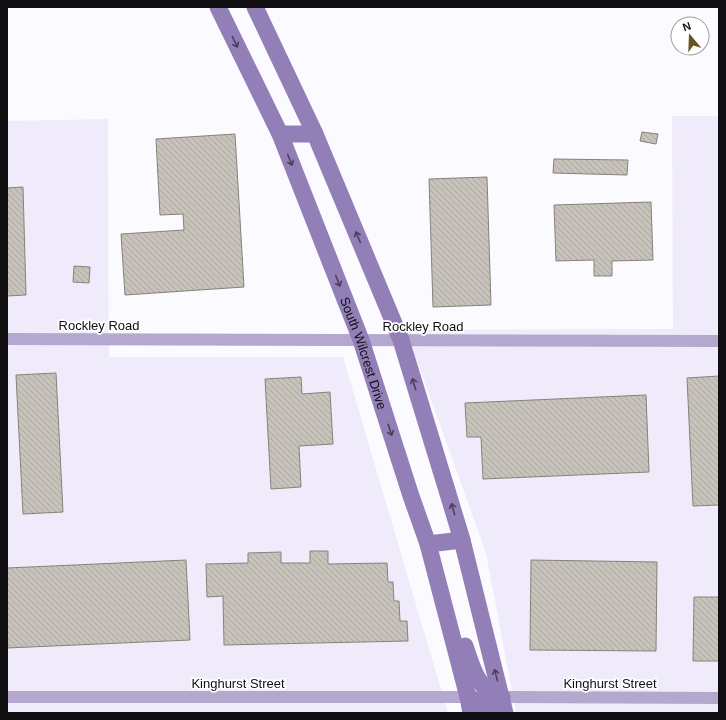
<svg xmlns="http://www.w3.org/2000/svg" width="726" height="720" viewBox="0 0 726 720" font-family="Arial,sans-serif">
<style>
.built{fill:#f0ebfb}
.building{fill:url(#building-back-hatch);stroke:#86827a}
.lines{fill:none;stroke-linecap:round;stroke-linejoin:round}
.minor{stroke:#b5a8cf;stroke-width:12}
.secondary{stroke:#937fb8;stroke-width:17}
.oneway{stroke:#4a415c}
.labels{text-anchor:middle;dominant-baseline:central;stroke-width:3.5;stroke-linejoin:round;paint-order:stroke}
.street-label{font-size:13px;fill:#0f0e11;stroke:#fff}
</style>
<defs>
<pattern id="building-back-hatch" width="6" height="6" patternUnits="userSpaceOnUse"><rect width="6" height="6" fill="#c7c2ba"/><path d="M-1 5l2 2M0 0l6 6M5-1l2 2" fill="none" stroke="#aaa69f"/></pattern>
</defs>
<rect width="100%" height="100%" fill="#fbfafe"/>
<g class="built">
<polygon points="672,116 719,116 719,713 516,713 486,553 406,330 673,329"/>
<polygon points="108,119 109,357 343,357 448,713 7,713 7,121"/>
</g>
<g class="building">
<polygon points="642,132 658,134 656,144 640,141"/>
<polygon points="235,134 244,287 125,295 121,234 184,230 183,214 160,215 156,139"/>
<polygon points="554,159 628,160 627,175 553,173"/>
<polygon points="487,177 491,305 433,307 429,179"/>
<polygon points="23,187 26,295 7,296 7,188"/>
<polygon points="651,202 653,260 612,261 612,276 594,276 594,260 556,261 554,205"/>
<polygon points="74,266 90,267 89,283 73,282"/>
<polygon points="56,373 63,512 23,514 16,375"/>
<polygon points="719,376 719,505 693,506 687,378"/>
<polygon points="301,377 302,394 330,392 333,444 299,446 301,487 271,489 265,379"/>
<polygon points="646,395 649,472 483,479 481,437 467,437 465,403"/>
<polygon points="310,551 328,551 328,564 387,563 388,582 393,582 394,601 399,601 400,621 407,621 408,641 224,645 223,596 207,597 206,564 248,563 248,553 281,552 281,563 310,563"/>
<polygon points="186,560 190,640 7,648 7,568"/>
<polygon points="531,560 657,562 656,651 530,650"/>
<polygon points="694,597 719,597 719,661 693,661"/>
</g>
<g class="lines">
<g class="minor">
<polyline points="7,339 719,341"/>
<polyline points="7,697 468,697"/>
<polyline points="502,697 719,698"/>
</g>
<g class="secondary">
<path id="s1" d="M218 7 280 134 361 340 411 496 428 544 468 697 471 713"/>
<polyline points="255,7 315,134 401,340 449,497 462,540 505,713"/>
<polyline points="280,134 315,134"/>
<polyline points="428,544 462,540"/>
<path d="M465 646C471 663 475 681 490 692 493 694 498 696 502 697"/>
<polyline points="468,697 482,703 491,713"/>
</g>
</g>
<defs><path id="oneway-shaft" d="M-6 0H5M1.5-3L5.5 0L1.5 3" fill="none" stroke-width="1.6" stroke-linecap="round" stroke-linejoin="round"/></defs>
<g class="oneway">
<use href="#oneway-shaft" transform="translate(235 42) rotate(64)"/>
<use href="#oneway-shaft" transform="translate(290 160) rotate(68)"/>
<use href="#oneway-shaft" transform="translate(358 237) rotate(-113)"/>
<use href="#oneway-shaft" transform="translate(338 281) rotate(68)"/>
<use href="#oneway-shaft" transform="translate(414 384) rotate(-107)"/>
<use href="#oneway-shaft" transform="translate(390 430) rotate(72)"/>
<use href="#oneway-shaft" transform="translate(453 509) rotate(-106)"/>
<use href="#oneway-shaft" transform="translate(496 675) rotate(-104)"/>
</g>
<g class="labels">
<g class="street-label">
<text x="99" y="325">Rockley Road</text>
<text x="423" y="326">Rockley Road</text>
<text stroke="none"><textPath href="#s1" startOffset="376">South Wilcrest Drive</textPath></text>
<text x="238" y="683">Kinghurst Street</text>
<text x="610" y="683">Kinghurst Street</text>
</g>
</g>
<rect width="726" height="720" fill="none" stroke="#0f0e11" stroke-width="16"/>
<g transform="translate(690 36) rotate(341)"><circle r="19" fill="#ffffff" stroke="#9f9fa0"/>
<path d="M0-3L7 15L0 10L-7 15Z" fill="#6a5323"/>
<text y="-6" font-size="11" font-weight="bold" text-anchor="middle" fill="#0f0e11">N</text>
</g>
</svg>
